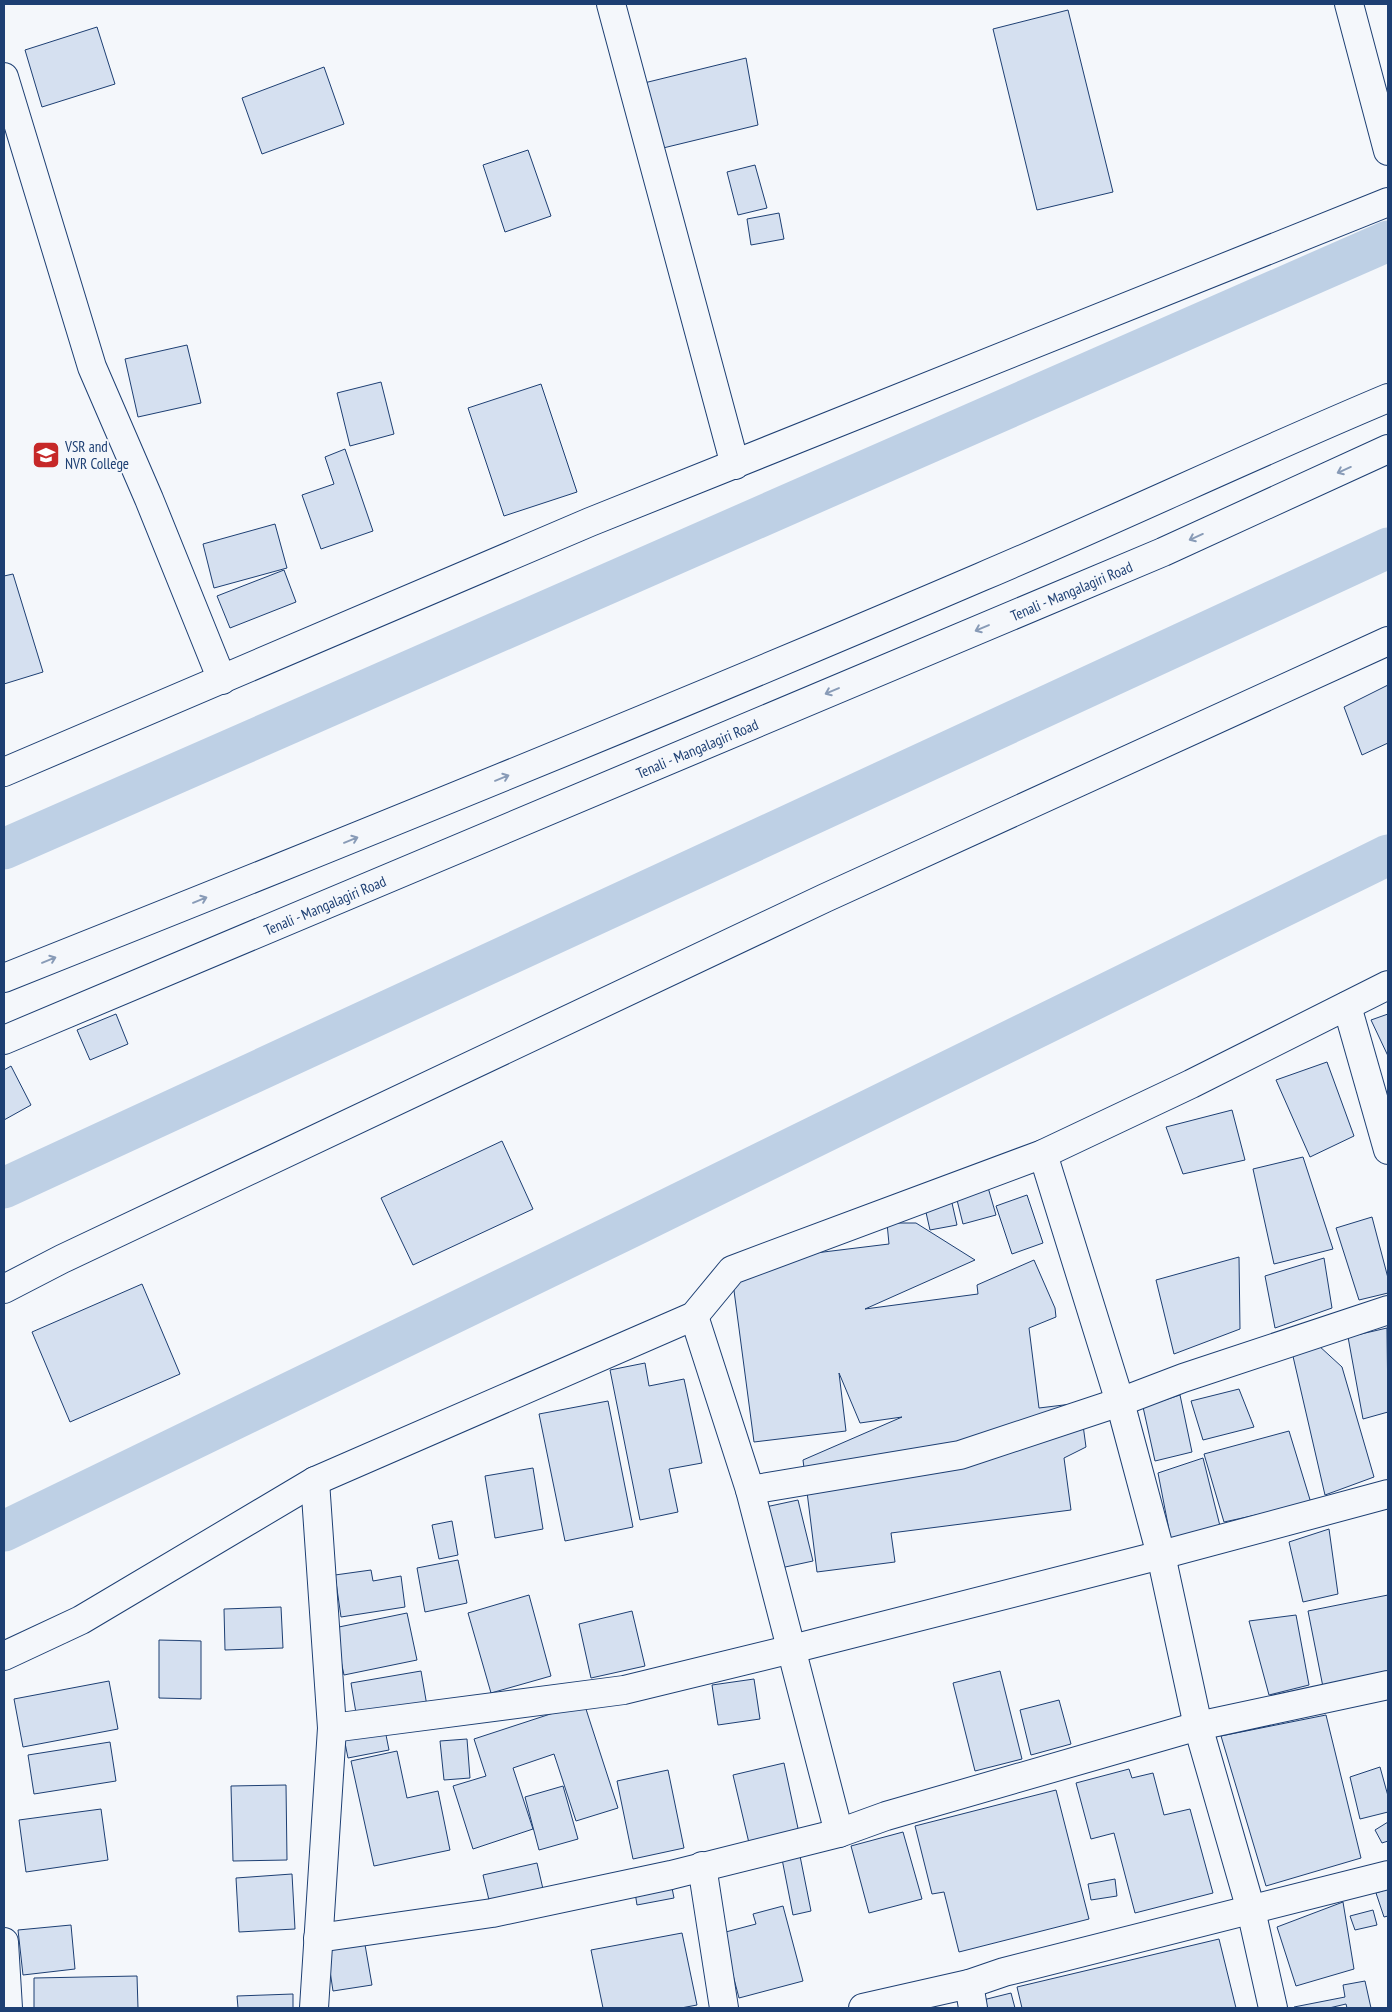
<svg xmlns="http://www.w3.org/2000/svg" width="1392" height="2012" viewBox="0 0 1392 2012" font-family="'PT Sans Narrow',sans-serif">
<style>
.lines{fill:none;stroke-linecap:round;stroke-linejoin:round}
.canal{stroke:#bed0e5;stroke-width:41}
.building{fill:#d5e0f0;stroke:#1d3f73}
.minor-casing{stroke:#1d3f73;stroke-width:30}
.primary-casing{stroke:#1d3f73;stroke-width:30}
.minor{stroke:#f4f7fb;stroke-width:28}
.primary{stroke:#f4f7fb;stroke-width:28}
.oneway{stroke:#889bb7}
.labels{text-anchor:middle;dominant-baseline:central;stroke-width:4;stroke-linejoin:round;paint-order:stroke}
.poi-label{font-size:15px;fill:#1d3f73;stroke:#f4f7fb;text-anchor:start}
.street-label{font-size:15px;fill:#1d3f73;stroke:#f4f7fb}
</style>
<rect width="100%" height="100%" fill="#f4f7fb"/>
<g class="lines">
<g class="canal">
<polyline points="4,849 1388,241"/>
<polyline points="4,1188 1388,548"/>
<polyline points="4,1531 627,1229 1388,855"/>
</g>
</g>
<g class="building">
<polygon points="1068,10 1113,192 1037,210 993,29"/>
<polygon points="97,27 115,84 42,107 25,50"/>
<polygon points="746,58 758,125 659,149 640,84"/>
<polygon points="324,67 344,124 262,154 242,98"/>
<polygon points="528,150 551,216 505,232 483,165"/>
<polygon points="755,165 767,208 738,215 727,172"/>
<polygon points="779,213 784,239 751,245 747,219"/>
<polygon points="187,345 201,403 138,417 125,359"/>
<polygon points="381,382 394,434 350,446 337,393"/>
<polygon points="541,384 577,492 504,516 468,408"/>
<polygon points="345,449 373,531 321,549 302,495 334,484 325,457"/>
<polygon points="275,524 287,568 214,588 203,544"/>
<polygon points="284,570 296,602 230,628 217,596"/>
<polygon points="13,574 43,672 4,684 4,576"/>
<polygon points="1388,685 1388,743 1362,755 1344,707"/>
<polygon points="116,1014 128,1044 90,1060 77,1030"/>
<polygon points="1388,1014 1388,1056 1371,1020"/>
<polygon points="1327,1062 1354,1136 1310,1157 1276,1080"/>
<polygon points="11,1066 31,1105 4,1120 4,1070"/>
<polygon points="1232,1110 1245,1160 1183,1174 1166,1127"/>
<polygon points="502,1141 533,1209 413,1265 381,1198"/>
<polygon points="1303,1157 1333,1249 1274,1264 1253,1169"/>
<polygon points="987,1184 996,1215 963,1224 955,1192"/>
<polygon points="1027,1195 1043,1243 1012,1254 996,1206"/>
<polygon points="952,1203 957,1225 930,1230 925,1208"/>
<polygon points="1372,1217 1388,1278 1388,1293 1359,1300 1336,1228"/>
<polygon points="887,1223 916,1223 975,1260 865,1309 978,1294 977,1285 1034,1260 1055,1308 1056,1317 1029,1328 1039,1408 1080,1403 1086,1447 1064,1458 1071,1510 891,1533 895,1562 817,1572 803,1460 902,1417 860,1423 839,1373 846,1431 754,1442 733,1283 799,1255 889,1244"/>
<polygon points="1239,1257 1240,1329 1174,1354 1156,1280"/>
<polygon points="1324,1258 1332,1308 1275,1328 1265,1276"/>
<polygon points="142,1284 180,1374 70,1422 32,1332"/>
<polygon points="1387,1328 1388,1412 1363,1419 1348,1337"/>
<polygon points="1318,1345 1342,1367 1374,1477 1325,1495 1292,1352"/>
<polygon points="645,1363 649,1386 684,1379 702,1463 669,1469 678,1512 640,1520 610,1370"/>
<polygon points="1239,1389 1254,1427 1203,1440 1191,1401"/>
<polygon points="1180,1395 1192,1452 1155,1461 1143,1407"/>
<polygon points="608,1401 633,1527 565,1541 539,1414"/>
<polygon points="1289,1431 1311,1503 1224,1522 1204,1454"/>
<polygon points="1203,1458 1221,1530 1171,1540 1158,1473"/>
<polygon points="533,1468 543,1529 495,1538 485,1476"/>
<polygon points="798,1500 813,1561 776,1569 761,1508"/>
<polygon points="452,1521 458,1555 439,1559 432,1525"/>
<polygon points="1329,1529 1338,1594 1303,1602 1289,1542"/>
<polygon points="458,1560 467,1603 425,1612 417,1568"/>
<polygon points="371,1570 373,1581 401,1576 405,1607 341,1617 335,1575"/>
<polygon points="529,1595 551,1676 491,1693 468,1613"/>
<polygon points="1388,1595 1388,1676 1323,1687 1308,1611"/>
<polygon points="281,1607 283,1648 225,1650 224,1609"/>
<polygon points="632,1611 645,1666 591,1678 579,1624"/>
<polygon points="407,1613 417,1660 344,1675 334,1628"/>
<polygon points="1296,1615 1309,1685 1269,1695 1249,1621"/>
<polygon points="159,1640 201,1641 201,1699 159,1698"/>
<polygon points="421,1671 427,1706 357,1719 351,1683"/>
<polygon points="1000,1671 1022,1759 975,1771 953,1683"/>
<polygon points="754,1679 760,1719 718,1725 712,1685"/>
<polygon points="109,1681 118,1729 23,1747 14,1699"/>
<polygon points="1059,1700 1071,1744 1031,1755 1020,1710"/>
<polygon points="584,1703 618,1808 576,1821 554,1754 513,1768 533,1829 473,1849 453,1786 486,1776 474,1739"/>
<polygon points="1326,1715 1361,1858 1266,1886 1221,1736"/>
<polygon points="385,1730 389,1750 348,1758 344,1738"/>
<polygon points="467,1739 470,1778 444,1780 440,1741"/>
<polygon points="110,1742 116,1781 34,1794 28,1755"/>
<polygon points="397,1751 407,1798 438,1791 450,1850 374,1866 351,1761"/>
<polygon points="784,1763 799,1833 749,1843 733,1775"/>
<polygon points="1380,1767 1388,1796 1388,1812 1360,1819 1350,1777"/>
<polygon points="1129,1769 1132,1778 1153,1773 1164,1815 1190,1809 1213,1893 1135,1913 1114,1833 1091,1839 1076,1783"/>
<polygon points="668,1770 684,1848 633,1859 617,1781"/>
<polygon points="286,1785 287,1860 233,1861 231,1786"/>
<polygon points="563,1786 578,1839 539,1850 525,1797"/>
<polygon points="1056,1790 1089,1919 959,1952 944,1892 932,1894 915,1826"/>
<polygon points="101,1809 108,1860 26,1872 19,1820"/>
<polygon points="1388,1822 1388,1841 1382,1843 1375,1830"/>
<polygon points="903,1832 922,1899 869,1913 851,1846"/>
<polygon points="800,1856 811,1911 793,1915 782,1859"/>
<polygon points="537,1863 543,1889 489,1900 483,1875"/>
<polygon points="292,1874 295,1929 239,1932 236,1878"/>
<polygon points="670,1878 674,1898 637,1905 634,1886"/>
<polygon points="1115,1879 1117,1896 1091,1900 1088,1884"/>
<polygon points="1388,1889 1388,1916 1384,1917 1376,1893"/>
<polygon points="1343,1902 1354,1969 1296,1986 1277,1927"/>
<polygon points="783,1906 803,1981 739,1998 722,1933 756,1924 753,1914"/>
<polygon points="1373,1910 1377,1925 1355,1930 1350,1916"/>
<polygon points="71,1925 75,1969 23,1975 18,1930"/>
<polygon points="682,1933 697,2005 681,2008 603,2008 591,1950"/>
<polygon points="364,1939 372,1985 333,1991 326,1944"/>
<polygon points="1219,1939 1236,2008 1022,2008 1017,1987"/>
<polygon points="137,1976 138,2008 34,2008 34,1978"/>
<polygon points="1365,1981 1371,2008 1347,2008 1346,2004 1329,2008 1295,2008 1294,2007 1345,1997 1343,1985"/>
<polygon points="1011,1993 1015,2008 985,2008 983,2000"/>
<polygon points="293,1994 293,2008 238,2008 237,1996"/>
</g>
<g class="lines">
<g class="minor-casing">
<g id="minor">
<polyline points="611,4 735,465"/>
<polyline points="1349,4 1388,151"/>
<polyline points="4,77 92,367 149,499 222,680"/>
<polyline points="4,772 590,522 1388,202"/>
<polyline points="1347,1006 1388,1150"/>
<polyline points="1043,1154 1120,1402 1161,1555 1198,1726 1251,1910 1273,2008"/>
<polyline points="4,1289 62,1259 825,898 1388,641"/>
<polyline points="694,1316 750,1490 839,1833"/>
<polyline points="750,1490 960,1455 1120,1402 1183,1378 1388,1310"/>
<polyline points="4,1656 81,1620 315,1481 694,1316 732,1270 1043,1154 1191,1084 1388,985"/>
<polyline points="332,1728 624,1690 792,1649 1161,1555 1388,1494"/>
<polyline points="702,1866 724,2008"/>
<polyline points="318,1938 492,1913 671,1875 839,1833 886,1816 1198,1726 1388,1685"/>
<polyline points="4,1942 8,2008"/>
<polyline points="969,1984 973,2008"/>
<polyline points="314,2008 332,1728 315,1481"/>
<polyline points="863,2008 969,1984 1004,1972 1388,1875"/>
</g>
</g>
<g class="primary-casing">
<g id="primary">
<path d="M4 978C331 848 657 716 981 577 1118 519 1252 455 1388 398"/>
<path id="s1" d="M4 1040 1163 552 1388 449"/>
</g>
</g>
<use href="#minor" class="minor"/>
<use href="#primary" class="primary"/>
</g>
<defs><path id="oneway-shaft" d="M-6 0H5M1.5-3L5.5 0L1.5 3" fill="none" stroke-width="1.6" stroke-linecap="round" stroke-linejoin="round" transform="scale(1.25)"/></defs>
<g class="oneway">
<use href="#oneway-shaft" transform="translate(1344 470) rotate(156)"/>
<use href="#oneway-shaft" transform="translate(1196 537) rotate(156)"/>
<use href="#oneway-shaft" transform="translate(982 628) rotate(157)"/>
<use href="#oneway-shaft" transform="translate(832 691) rotate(157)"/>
<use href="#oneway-shaft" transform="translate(502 778) rotate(-22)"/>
<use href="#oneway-shaft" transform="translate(351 840) rotate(-22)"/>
<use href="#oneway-shaft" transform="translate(200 900) rotate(-22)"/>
<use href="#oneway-shaft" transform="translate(49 960) rotate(-22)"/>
</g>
<defs>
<g id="university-square" transform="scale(1.4375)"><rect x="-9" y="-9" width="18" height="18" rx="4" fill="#c62828" stroke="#f4f7fb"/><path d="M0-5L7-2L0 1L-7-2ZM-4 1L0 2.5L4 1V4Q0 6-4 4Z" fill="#fff"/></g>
</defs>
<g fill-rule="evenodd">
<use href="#university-square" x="46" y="455"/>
</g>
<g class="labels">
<g class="poi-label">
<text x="65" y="446">VSR and<tspan x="65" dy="17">NVR College</tspan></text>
</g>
<g class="street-label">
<text stroke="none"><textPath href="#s1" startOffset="1158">Tenali - Mangalagiri Road</textPath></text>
<text stroke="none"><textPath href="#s1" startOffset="752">Tenali - Mangalagiri Road</textPath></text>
<text stroke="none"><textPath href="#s1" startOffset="348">Tenali - Mangalagiri Road</textPath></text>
</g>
</g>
<rect width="1392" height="2012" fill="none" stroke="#1d3f73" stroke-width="10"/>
</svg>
